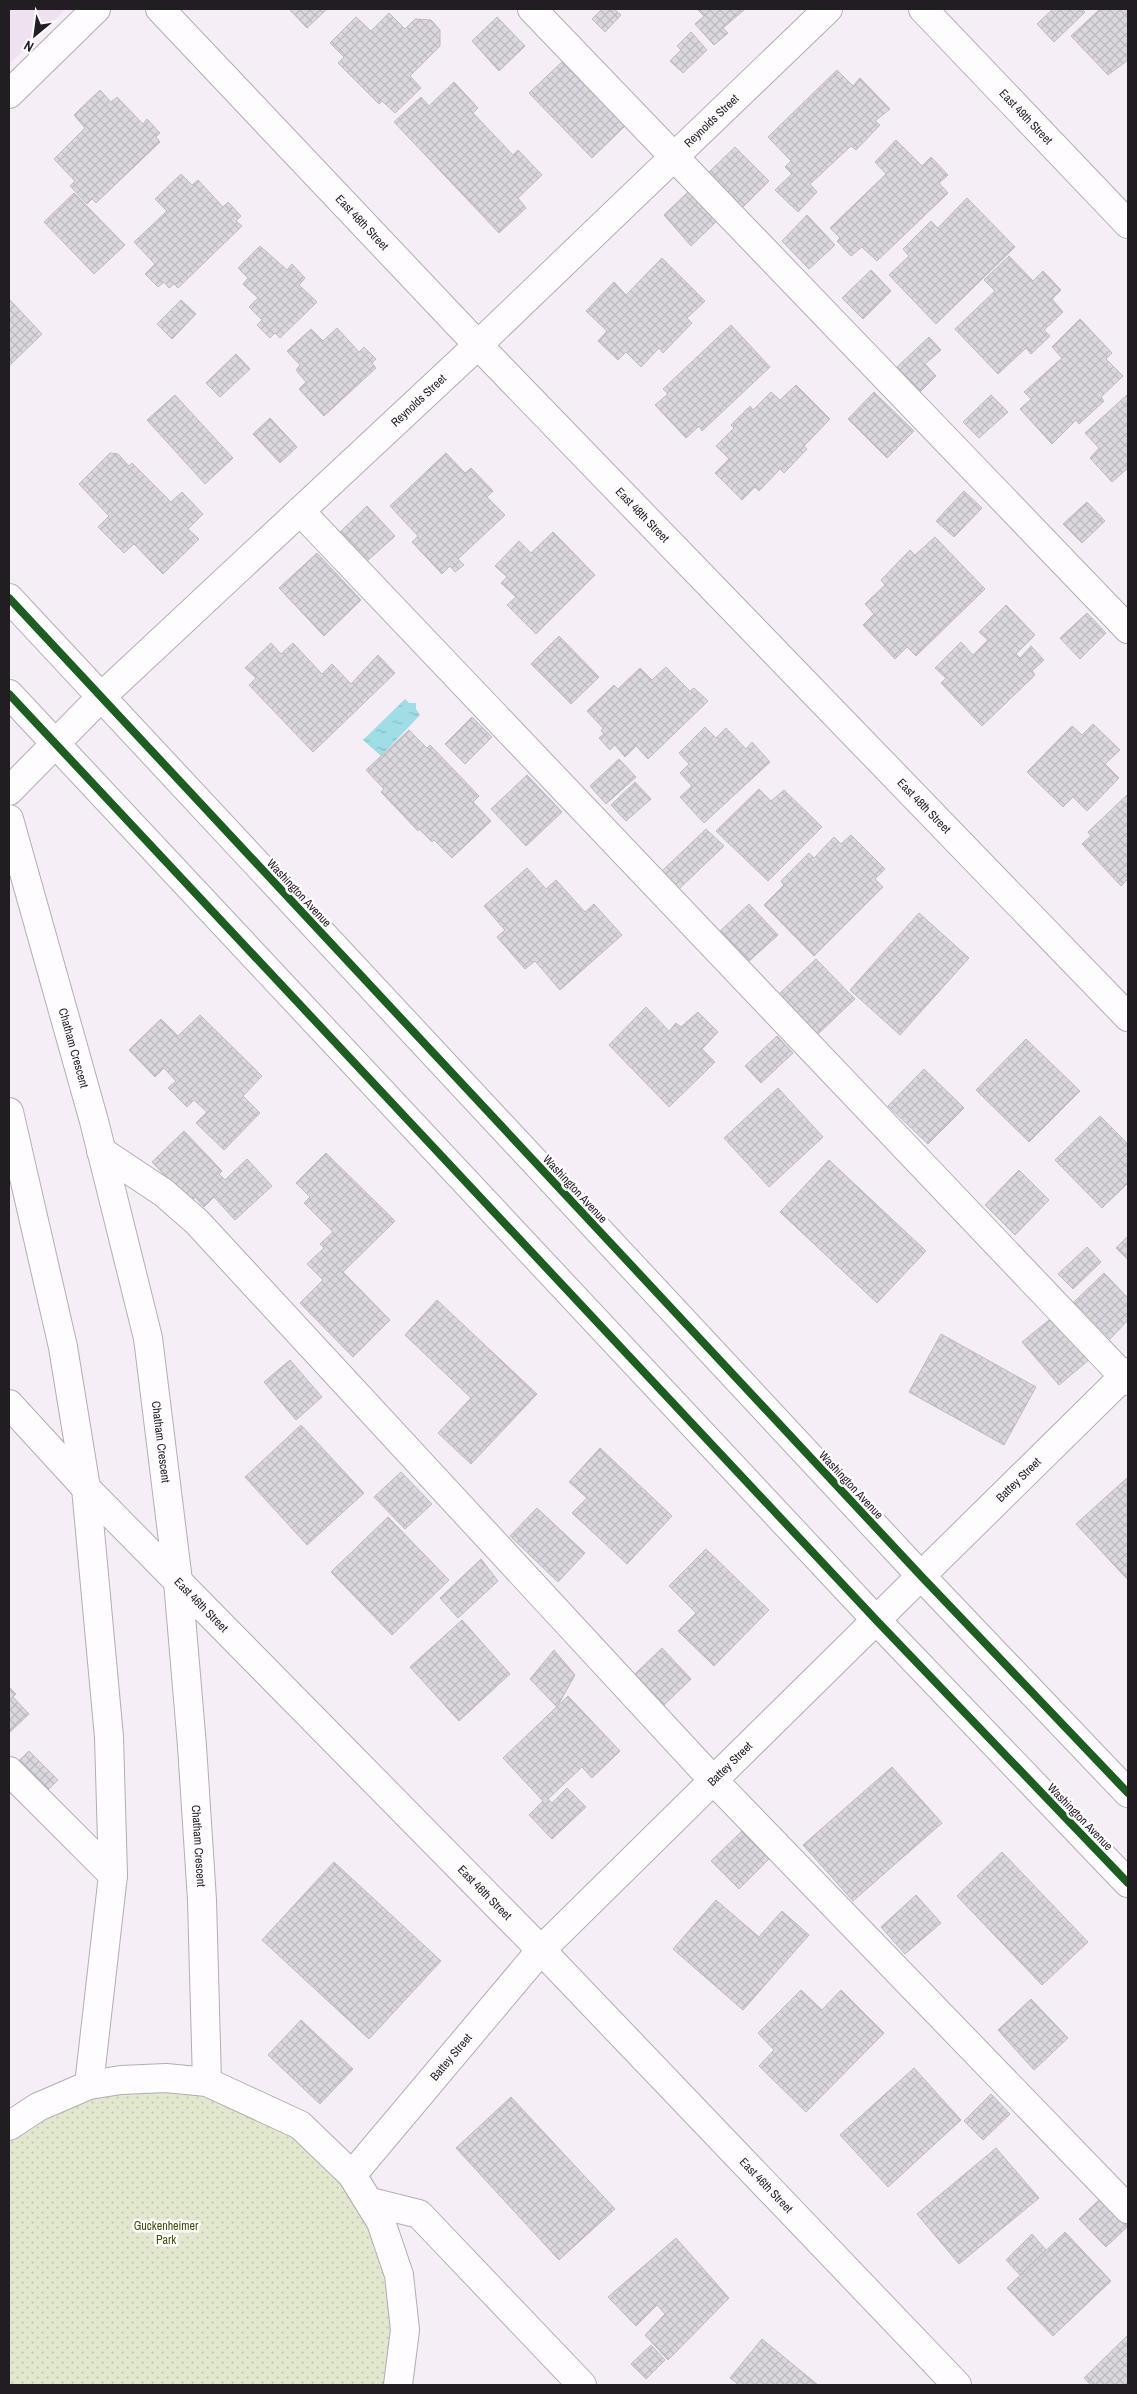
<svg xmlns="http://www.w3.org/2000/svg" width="1137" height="2394" viewBox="0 0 1137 2394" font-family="'Archivo Narrow',sans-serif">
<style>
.built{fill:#efe1f0}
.park{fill:url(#park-dots)}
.water{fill:url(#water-ripples)}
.building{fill:url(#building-cross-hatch);stroke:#bebac1}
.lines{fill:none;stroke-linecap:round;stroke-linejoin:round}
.minor-casing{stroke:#b3adb3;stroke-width:30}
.minor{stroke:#fefcfe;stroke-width:28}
.cycleway-casing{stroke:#fffcff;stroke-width:11}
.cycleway{stroke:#1b5e20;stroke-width:8}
.labels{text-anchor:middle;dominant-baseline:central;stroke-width:5;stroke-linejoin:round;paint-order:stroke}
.street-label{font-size:12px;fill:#221d22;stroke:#fffcff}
.park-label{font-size:12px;fill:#3e5105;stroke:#fffcff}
</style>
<defs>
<pattern id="park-dots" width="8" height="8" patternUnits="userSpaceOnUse" patternTransform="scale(1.25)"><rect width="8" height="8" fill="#e1e8cd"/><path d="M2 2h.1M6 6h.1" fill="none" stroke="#c1c7b0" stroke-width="1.8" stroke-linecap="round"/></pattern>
<pattern id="water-ripples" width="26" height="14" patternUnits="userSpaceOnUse" patternTransform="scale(1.25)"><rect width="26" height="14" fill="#9edee4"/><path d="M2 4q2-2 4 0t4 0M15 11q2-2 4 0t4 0" fill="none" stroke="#88bec3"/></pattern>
<pattern id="building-cross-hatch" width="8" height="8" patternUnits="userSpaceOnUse" patternTransform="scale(1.25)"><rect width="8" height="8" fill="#dad7de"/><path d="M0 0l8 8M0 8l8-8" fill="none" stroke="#bbb8be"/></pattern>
</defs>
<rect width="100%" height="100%" fill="#f6eef6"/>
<polygon class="built" points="9,9 66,9 9,64"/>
<polygon class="park" points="166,2078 300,2125 381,2222 398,2385 9,2385 9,2126 38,2107"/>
<polygon class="water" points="405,699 409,703 416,703 416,709 420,715 381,756 363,740"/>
<g class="building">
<polygon points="289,9 327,9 307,28"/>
<polygon points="602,9 614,9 621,15 605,32 592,19"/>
<polygon points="697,9 745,9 723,28 728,33 714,45 695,24 704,16"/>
<polygon points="1053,9 1082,9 1085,12 1054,42 1037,24"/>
<polygon points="1100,9 1128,9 1128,60 1108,75 1071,36"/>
<polygon points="389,13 405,29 415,19 431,20 440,30 440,46 410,76 421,88 395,113 382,101 379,104 338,63 344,57 330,43 356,17 371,31"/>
<polygon points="497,17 525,46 499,71 472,41"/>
<polygon points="691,32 707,50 683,73 670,61 681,50 677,46"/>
<polygon points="563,61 626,125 592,158 529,93"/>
<polygon points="837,70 853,86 860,78 890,109 875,121 880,125 856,150 851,146 810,184 817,192 798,212 775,190 792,174 785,167 791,161 768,137"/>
<polygon points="454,82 478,108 473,113 513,155 518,150 542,175 518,198 526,208 499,233 394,122 421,97 429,106"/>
<polygon points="100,90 111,102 117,97 143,124 147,119 160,133 156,137 160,142 96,203 92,199 87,204 70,186 75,181 54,159 85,128 74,115"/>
<polygon points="896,140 922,166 931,157 948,175 939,183 948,193 877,261 862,247 851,256 837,241 840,238 830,228 886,174 875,162"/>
<polygon points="735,147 769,181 742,208 708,173"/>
<polygon points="181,174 192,185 198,180 223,207 228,202 241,216 236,221 242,226 178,288 174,284 169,288 164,282 158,287 145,274 155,264 134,242 167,211 155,199"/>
<polygon points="689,191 717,221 691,246 664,215"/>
<polygon points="74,193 125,245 94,274 44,222"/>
<polygon points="967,198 1015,247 936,324 889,275 909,256 903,249 931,221 938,228"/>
<polygon points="807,215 835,245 809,269 782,241"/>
<polygon points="260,246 287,270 292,264 305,278 299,285 317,302 280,338 275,333 270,338 257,325 262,320 249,307 258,298 243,284 248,278 238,268"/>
<polygon points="1009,256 1033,281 1043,271 1061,290 1052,299 1063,312 1044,330 1050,336 1031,354 1026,348 998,374 955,329 995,291 984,280"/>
<polygon points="662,258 705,301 687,318 692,323 663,353 659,348 641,367 626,352 618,360 598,341 607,331 586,311 614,282 626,295"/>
<polygon points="871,270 891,291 863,319 842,298"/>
<polygon points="9,299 42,334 9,366"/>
<polygon points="181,300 196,314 172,339 157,324"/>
<polygon points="1080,319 1112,353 1106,359 1123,376 1101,397 1104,401 1079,424 1076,420 1052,444 1020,409 1031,399 1024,392 1062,358 1052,347"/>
<polygon points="731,325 770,367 702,431 699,426 686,438 655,405 668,394 663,389"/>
<polygon points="337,328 359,352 364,347 376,359 372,363 376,368 324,416 299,389 306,382 296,370 300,365 287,351 311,329 323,341"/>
<polygon points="929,337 941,350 925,364 936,376 920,392 897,367"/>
<polygon points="236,354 250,369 220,397 206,383"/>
<polygon points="796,385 830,419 804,446 807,449 784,473 780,469 759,491 755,487 742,500 715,473 729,459 716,446 734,428 731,425 750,406 753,410 771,392 780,400"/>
<polygon points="874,392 914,431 887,458 848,419"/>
<polygon points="1128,394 1128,468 1112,482 1090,458 1099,448 1085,433"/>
<polygon points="175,395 233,458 205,484 147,420"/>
<polygon points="991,395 1008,412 979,438 963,422"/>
<polygon points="270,418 297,447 280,463 253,434"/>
<polygon points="110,453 118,454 129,466 132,463 171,502 182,492 203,514 188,529 199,539 163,574 134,544 124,553 98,527 109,516 79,484"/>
<polygon points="446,453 465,473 471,468 493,491 487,497 505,515 458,559 464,565 455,572 450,566 442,574 412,542 418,536 390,506"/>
<polygon points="964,491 982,508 954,537 936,521"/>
<polygon points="1087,502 1105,521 1082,543 1063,524"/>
<polygon points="367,506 395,536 365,563 338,534"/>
<polygon points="553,532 595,575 536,634 507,605 516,597 501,583 507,577 495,566 519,541 531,553"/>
<polygon points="935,537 985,589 916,656 907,647 895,659 863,625 874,614 865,604 885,585 881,580 910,550 915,555"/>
<polygon points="317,553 361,600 324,636 279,588"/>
<polygon points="1006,605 1035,635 1016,654 1020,658 1031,646 1044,660 1032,671 1035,675 982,726 941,683 946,678 935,668 961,642 973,655 988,640 979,632"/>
<polygon points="1087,613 1106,633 1080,659 1060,638"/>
<polygon points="559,636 599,677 571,704 531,664"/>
<polygon points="271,643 281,654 293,643 322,674 332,664 351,684 378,655 395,673 313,752 249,685 256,678 245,668"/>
<polygon points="666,667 690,691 694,688 708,701 648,759 636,746 625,757 615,745 610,750 599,738 604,734 601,731 603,728 587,711 614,685 618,689 640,668 652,680"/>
<polygon points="472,717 492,737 465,764 445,744"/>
<polygon points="1093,724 1120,750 1105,764 1119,778 1087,811 1073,797 1063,807 1027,772 1072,726 1082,735"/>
<polygon points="705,727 716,738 726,728 746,749 752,742 770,762 704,823 680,797 692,786 680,773 689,764 679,753"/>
<polygon points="409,730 427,748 430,745 479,796 473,802 491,821 452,858 434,840 432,842 419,829 418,831 381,792 384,789 366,770"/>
<polygon points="619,759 636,777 606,804 590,786"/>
<polygon points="527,775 562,812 526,846 491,809"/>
<polygon points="635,782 651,799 626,821 611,805"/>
<polygon points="759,789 771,801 784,790 822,827 768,881 716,831"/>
<polygon points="1128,794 1128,879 1121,886 1082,844 1091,836 1088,832"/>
<polygon points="706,829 724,846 679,889 662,871"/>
<polygon points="851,835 885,869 875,879 883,887 814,956 764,905 784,885 781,881 809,853 814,858 834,837 841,844"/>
<polygon points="527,868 546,889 556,880 585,912 594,904 622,935 560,990 535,961 525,969 497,937 505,930 484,906"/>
<polygon points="749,904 778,935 747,963 718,933"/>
<polygon points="919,913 969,958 900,1035 850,990"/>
<polygon points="816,959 855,999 817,1035 779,994"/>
<polygon points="646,1007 669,1031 676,1023 681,1027 698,1012 718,1032 702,1049 715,1062 669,1107 609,1045"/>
<polygon points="200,1015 262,1076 243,1096 260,1113 224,1150 196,1123 207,1112 194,1100 187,1107 168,1088 176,1081 164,1068 155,1077 129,1050 161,1019 178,1036"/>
<polygon points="777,1036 793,1053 761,1083 745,1066"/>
<polygon points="1026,1039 1080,1091 1029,1142 976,1090"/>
<polygon points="924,1069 964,1108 928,1144 888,1106"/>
<polygon points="778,1088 823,1137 769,1187 724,1138"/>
<polygon points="1100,1116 1128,1144 1128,1183 1102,1208 1055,1160"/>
<polygon points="184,1131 222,1171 219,1174 225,1180 247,1159 272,1186 235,1220 214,1197 204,1207 195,1197 190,1202 152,1162"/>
<polygon points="326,1153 395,1221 343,1272 390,1320 353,1357 300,1303 323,1280 307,1264 324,1248 320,1244 333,1232 304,1203 310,1197 296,1183"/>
<polygon points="829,1160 926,1251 877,1303 780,1212"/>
<polygon points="1019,1170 1049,1200 1015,1235 985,1205"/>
<polygon points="1128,1236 1128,1260 1116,1248"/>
<polygon points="1087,1247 1101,1262 1073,1289 1058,1274"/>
<polygon points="1104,1273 1128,1298 1128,1320 1110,1339 1074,1302"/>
<polygon points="437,1300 537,1394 471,1464 438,1433 471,1398 405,1335"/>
<polygon points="1054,1316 1090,1359 1059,1385 1022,1342"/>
<polygon points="941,1334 1036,1387 1004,1445 909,1392"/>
<polygon points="290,1360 322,1397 296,1420 264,1382"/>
<polygon points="301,1425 364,1493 307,1545 245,1477"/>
<polygon points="600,1448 672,1516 627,1564 572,1513 587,1498 569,1482"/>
<polygon points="401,1472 432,1504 405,1529 374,1497"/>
<polygon points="1127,1478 1128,1578 1127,1579 1076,1524"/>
<polygon points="537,1508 585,1553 558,1582 510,1536"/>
<polygon points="388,1517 449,1580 392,1635 331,1572"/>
<polygon points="706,1549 769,1610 714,1666 678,1631 696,1613 669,1586"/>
<polygon points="481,1559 498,1581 458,1618 440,1598"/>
<polygon points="462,1620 510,1674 459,1721 410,1667"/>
<polygon points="662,1648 691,1679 662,1707 632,1677"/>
<polygon points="554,1650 575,1675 557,1707 530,1679"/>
<polygon points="9,1687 16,1694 13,1697 29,1714 9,1733"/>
<polygon points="568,1696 620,1751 592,1778 582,1767 548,1799 552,1803 567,1788 586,1807 552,1839 529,1815 543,1801 503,1758"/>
<polygon points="29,1751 58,1780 38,1800 9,1770"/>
<polygon points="892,1767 942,1823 853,1901 803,1845"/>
<polygon points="743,1830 770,1858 739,1889 711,1861"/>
<polygon points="1002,1852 1088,1942 1042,1985 957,1896"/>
<polygon points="334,1862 441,1961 369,2039 262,1940"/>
<polygon points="916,1895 941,1923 905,1954 881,1927"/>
<polygon points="716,1900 759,1937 782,1911 809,1935 743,2010 673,1949"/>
<polygon points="801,1990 822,2010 841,1990 884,2033 806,2112 759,2066 774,2050 758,2033"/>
<polygon points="1031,1999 1068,2038 1034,2070 998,2030"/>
<polygon points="301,2020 353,2069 320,2104 268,2055"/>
<polygon points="914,2068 961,2120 888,2187 840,2135"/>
<polygon points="991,2094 1010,2114 983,2140 964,2121"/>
<polygon points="511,2097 615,2209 559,2260 456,2148"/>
<polygon points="996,2148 1039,2198 959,2264 917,2214"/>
<polygon points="1104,2195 1128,2220 1128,2226 1106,2247 1079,2219"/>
<polygon points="1065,2232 1111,2281 1053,2336 1007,2288"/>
<polygon points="1032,2234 1046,2250 1020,2275 1006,2260"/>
<polygon points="676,2238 729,2298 668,2360 645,2335 665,2314 657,2305 636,2326 608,2297"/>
<polygon points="1128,2335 1128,2385 1091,2385 1084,2378"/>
<polygon points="762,2339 818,2385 739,2385 730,2378"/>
<polygon points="651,2345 665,2360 646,2379 631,2364"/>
</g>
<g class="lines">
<g class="minor-casing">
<g id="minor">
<path id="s1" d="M160 9 478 345 1128 1017"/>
<polyline points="532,9 1128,629"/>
<path id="s2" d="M923 9 1128 224"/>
<polyline points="9,94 96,9"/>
<polyline points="300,511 1128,1381"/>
<polyline points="9,598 922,1577 1128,1793"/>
<polyline points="9,694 877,1621 1128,1883"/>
<path id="s3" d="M9 791 101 697 478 345 828 9"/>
<path id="s4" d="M9 819 94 1121 148 1338 178 1581 192 1746 202 1900 207 2082"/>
<polyline points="9,1112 63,1347 86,1488 109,1737 113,1875 89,2085"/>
<polyline points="101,1151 164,1193 197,1222 714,1781 1128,2209"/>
<path id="s5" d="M9 1404 86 1488 541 1950 957 2385"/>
<polyline points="9,1771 113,1875"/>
<polyline points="9,2126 38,2107 89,2085 121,2080 166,2078 207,2082 300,2125 352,2175 381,2222 399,2275 405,2330 398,2385"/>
<path id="s6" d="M352 2175 541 1950 1128 1372"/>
<polyline points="371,2202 419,2214 582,2385"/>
</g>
</g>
<use href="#minor" class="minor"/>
<g class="cycleway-casing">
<g id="cycleway">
<polyline points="9,598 922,1577 1128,1793"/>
<polyline points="9,694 877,1621 1128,1883"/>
</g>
</g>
<use href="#cycleway" class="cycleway"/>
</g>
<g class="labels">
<g class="street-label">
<text stroke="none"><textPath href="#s2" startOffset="149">East 49th Street</textPath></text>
<text stroke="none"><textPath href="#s3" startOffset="971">Reynolds Street</textPath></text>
<text stroke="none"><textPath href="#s1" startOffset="294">East 48th Street</textPath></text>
<text stroke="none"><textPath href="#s3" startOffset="566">Reynolds Street</textPath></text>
<text stroke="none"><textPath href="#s1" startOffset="699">East 48th Street</textPath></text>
<text stroke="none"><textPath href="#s1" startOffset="1104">East 48th Street</textPath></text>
<text transform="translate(299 893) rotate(47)">Washington Avenue</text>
<text stroke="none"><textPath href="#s4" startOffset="238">Chatham Crescent</textPath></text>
<text transform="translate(575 1189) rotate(47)">Washington Avenue</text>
<text stroke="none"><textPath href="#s4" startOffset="642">Chatham Crescent</textPath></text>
<text stroke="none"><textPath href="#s6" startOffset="964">Battey Street</textPath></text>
<text transform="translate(851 1485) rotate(47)">Washington Avenue</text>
<text stroke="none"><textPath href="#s5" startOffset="278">East 46th Street</textPath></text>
<text stroke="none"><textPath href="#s6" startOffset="559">Battey Street</textPath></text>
<text transform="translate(1080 1817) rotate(46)">Washington Avenue</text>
<text stroke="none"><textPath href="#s4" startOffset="1048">Chatham Crescent</textPath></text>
<text stroke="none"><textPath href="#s5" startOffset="682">East 46th Street</textPath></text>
<text stroke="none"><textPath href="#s6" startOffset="154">Battey Street</textPath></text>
<text stroke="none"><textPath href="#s5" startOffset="1088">East 46th Street</textPath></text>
</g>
<g class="park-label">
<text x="166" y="2226">Guckenheimer<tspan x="166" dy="14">Park</tspan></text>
</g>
</g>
<rect width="1137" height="2394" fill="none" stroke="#221d22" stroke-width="20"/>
<g transform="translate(35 35) rotate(209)" stroke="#fffcff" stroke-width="4" paint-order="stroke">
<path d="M0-4L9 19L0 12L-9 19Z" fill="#221d22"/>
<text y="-8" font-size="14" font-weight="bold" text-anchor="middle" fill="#221d22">N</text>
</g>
</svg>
